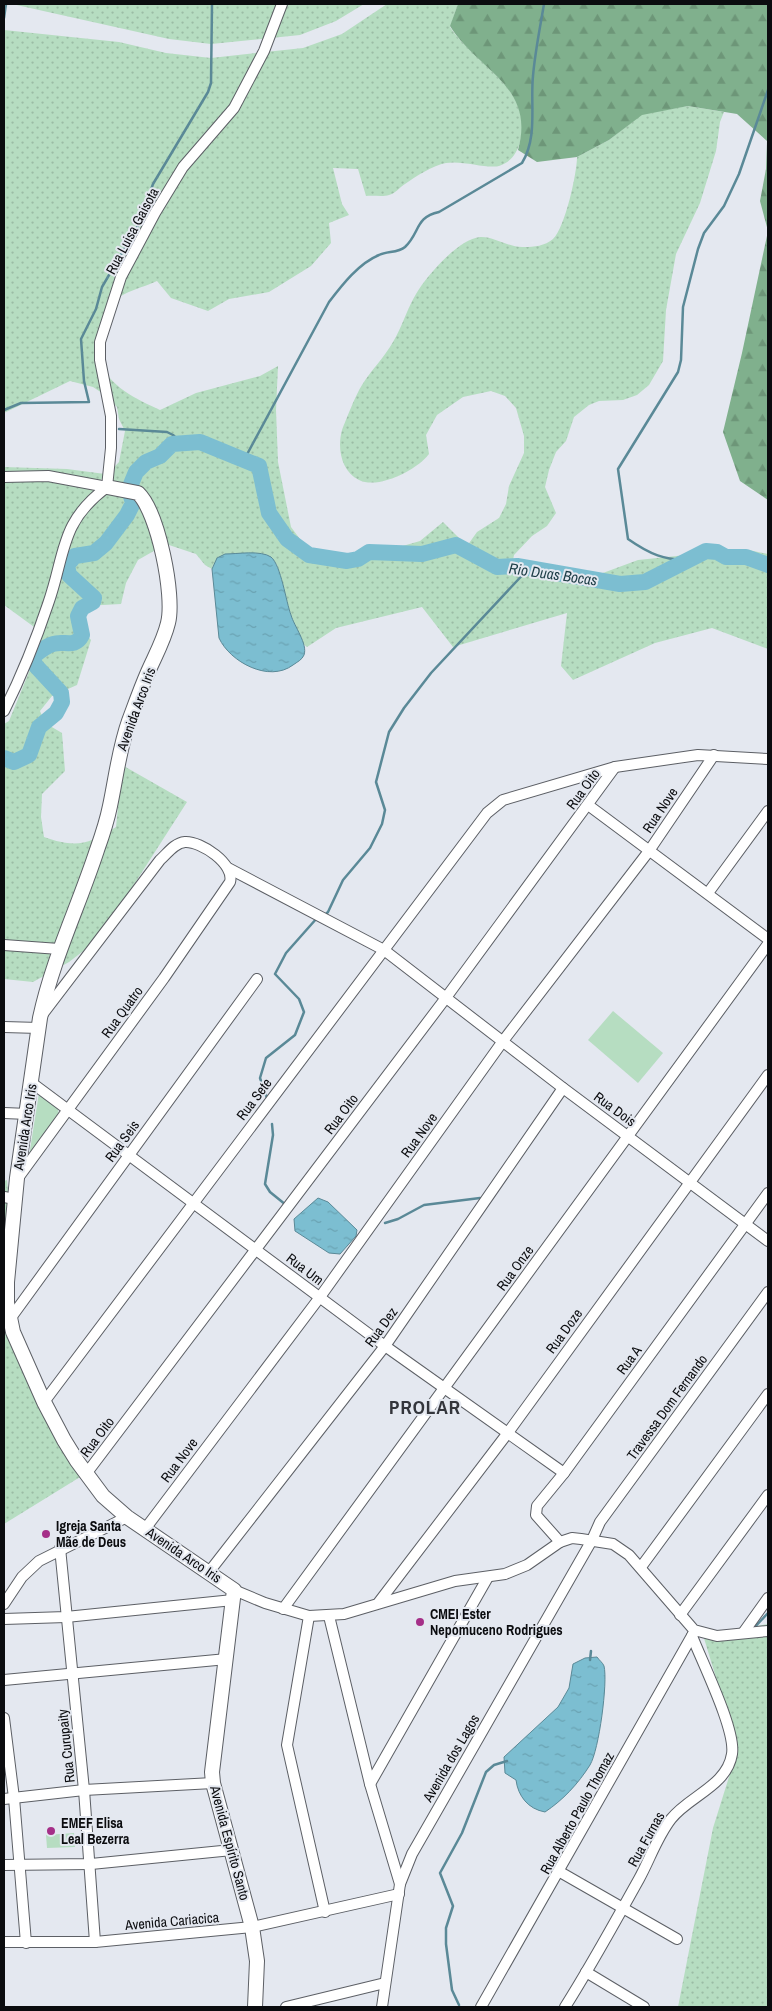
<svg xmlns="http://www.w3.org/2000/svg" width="772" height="2011" viewBox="0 0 772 2011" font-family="'Archivo Narrow',sans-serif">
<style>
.grass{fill:url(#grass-dots)}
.forest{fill:url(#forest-firs)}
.green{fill:#b6ddc1}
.water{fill:url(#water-ripples);stroke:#5a8997}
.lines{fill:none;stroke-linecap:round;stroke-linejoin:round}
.stream{stroke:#5a8997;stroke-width:2.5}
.river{stroke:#7cbed1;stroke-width:16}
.street-casing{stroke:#5c5f65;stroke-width:12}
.secondary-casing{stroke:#5c5f65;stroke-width:16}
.street{stroke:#fff;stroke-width:10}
.secondary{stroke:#fff;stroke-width:14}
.poi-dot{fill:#a52f88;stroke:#e4e8f0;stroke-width:2}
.labels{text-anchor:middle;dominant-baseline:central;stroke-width:4;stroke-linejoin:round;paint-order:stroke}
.street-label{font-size:14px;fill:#0b0c0f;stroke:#e4e8f0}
.poi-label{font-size:14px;font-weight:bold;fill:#0b0c0f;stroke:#e4e8f0;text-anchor:start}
.water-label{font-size:15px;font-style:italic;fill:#1b3b44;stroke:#e4e8f0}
.district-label{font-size:19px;font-weight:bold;letter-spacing:1px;fill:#33353b;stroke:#e4e8f0}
</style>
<defs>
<pattern id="grass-dots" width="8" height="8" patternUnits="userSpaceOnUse" patternTransform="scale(1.25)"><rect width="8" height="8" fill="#b6ddc1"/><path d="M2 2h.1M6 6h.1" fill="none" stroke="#9bbca5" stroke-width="1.8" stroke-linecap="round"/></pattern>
<pattern id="forest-firs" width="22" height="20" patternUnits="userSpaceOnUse" patternTransform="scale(1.25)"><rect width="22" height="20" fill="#80b08d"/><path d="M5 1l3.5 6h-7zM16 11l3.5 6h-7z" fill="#6d9678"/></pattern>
<pattern id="water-ripples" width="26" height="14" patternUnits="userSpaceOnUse" patternTransform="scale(1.25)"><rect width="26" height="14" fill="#7cbed1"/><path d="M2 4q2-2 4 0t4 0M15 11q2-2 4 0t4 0" fill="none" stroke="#6aa2b2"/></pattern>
</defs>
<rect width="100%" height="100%" fill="#e4e8f0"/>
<g class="grass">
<polygon points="12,4 364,4 336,21 300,35 211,44 169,39"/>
<path d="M387 4H458L450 27C474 64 534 89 520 142 517 153 511 162 499 166 487 169 462 160 446 163 433 165 415 177 405 184 400 187 395 194 389 195 383 197 373 195 366 196L358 169 333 168 342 204 349 215 329 223 331 243 311 266 269 292 229 299 208 311 171 298 157 281C142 288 121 292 110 305 101 315 100 327 100 340 100 347 100 354 101 360 106 386 139 400 160 410L196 393 260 376 278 366 276 410 278 462 291 527 314 558 368 556 420 541 443 522 467 546 477 532 499 518 506 504 509 486 524 453V436L516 408 505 396 491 391 463 397 437 415 426 435 429 454C418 469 379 490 359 480 341 471 337 448 342 430 346 420 356 394 362 385 371 370 384 358 393 342 402 327 407 309 416 294 426 277 458 239 480 237 494 236 509 248 524 247 534 247 545 246 553 239 565 228 577 173 577 157L609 140 642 114 688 106 724 112 720 122 716 151 700 203 676 254 666 310 663 361 649 385 637 395 623 400 599 401 589 405 574 417 566 441 556 452 549 470 545 487 556 513 547 526 532 536 514 555 511 571 584 580 638 560 744 549 768 554V649L712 628 655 643 573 680 561 666 567 613 453 647 422 607 336 628 307 647C294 640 281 581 277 565L269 556 213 565 212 569 205 565 196 554 166 544 138 560 126 583 121 604 85 606 77 624 91 640 77 685 52 696 40 711 45 723 62 733 65 771 42 794 41 817 44 837C75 848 88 845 116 827L122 765 187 802 99 939 69 962 33 982 4 979V724L9 721 38 650 41 632 4 605V467L67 469 105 474 98 484 119 462 125 431 119 419 117 407 105 395 93 387 70 381 4 413V30L119 42 166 53 211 58 303 48 342 34Z"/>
<polygon points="7,1180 9,1201 10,1320 85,1474 4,1524 4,1181"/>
<polygon points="768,1624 768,2007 678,2007 713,1828 734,1761 728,1717 703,1635"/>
</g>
<path class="forest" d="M458 4H768V500L740 481 723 432 742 353 768 231 760 201 766 169 767 141 737 114 688 106 642 115 609 140 577 157 537 162 518 150C536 86 478 71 450 26Z"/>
<g class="green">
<polygon points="613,1011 663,1053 638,1083 588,1040"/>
<polygon points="39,1093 58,1109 59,1115 29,1156"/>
<polygon points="74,1833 75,1847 47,1848 46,1835"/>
</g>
<g class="water">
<path d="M225 554C237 554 261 550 271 557 281 565 286 602 291 615 294 626 308 644 304 655 302 660 297 662 293 665 269 683 230 662 219 638L212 569 217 558Z"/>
<polygon points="318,1198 328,1202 357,1230 356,1236 340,1254 329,1253 295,1231 294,1219"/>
<path d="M597 1657C599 1660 603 1663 604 1666 608 1682 599 1750 590 1765 578 1784 563 1800 545 1812 528 1809 518 1796 516 1780L505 1773 504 1757 558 1707 569 1688 573 1664 585 1658Z"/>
</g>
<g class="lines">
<g class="stream">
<polyline points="4,18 6,4"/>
<polyline points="4,410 21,403 89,402 84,381 81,339 96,309 102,287 139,224 153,184 208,92 211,83 212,4"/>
<polyline points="119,429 167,432 173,435 181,443"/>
<path d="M244 460 329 302C342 285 359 263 379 255 387 251 398 253 405 247 420 233 415 217 439 212L522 163C538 137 530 104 533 76 535 52 540 28 544 4"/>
<path d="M691 559C666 562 648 553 628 539L618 469 678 372 681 360 683 307 698 249 704 233 724 206 739 174 768 90"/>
<polyline points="325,915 328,912 343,880 370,848 382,824 385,810 376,782 389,732 404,708 431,673 529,568"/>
<polyline points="267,1098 260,1078 266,1058 295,1035 304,1012 299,999 275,974 286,953 317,918"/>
<polyline points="272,1124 273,1135 265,1184 270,1192 286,1205"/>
<polyline points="385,1223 398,1219 424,1205 480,1198"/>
<polyline points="753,1629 768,1613"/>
<polyline points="590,1660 591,1651"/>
<polyline points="459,2005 452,1990 446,1944 446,1928 453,1906 440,1873 462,1833 486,1772 494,1765 507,1761"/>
</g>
<path class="river" d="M4 758 14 762 29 755 39 727 56 713 62 702 61 693 36 666 33 660 35 655C40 651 47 646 53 644 64 640 75 649 82 635L78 616 82 608 93 602 94 598 69 575 67 565 75 556 94 553 106 543 127 515 133 503 129 489 136 472 146 462 160 456 172 444 200 442 259 466 269 513 287 539 309 555 347 561 358 559 369 552 422 554 456 545 497 567 517 566 620 584 645 582 706 551 717 552 726 557H746L768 565"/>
<g class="street-casing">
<g id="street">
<polyline points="4,477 48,476 107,487"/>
<polyline points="107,487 111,448 111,416 100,360 100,342 121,277 155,213 183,167 234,108 264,51 282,4"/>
<path d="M4 711C21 677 36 640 48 604 66 553 59 523 107 487"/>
<polyline points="588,805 768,939"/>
<polyline points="228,868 384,950 563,1088 768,1241"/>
<polyline points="708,893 768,811"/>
<polyline points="4,945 59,949"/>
<polyline points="4,1027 39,1028"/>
<polyline points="32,1083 385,1346 564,1473"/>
<polyline points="4,1113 28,1114"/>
<path d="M18 1178 164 978 230 882C235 864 201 841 185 842 174 843 167 854 160 860L42 1015"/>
<polyline points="4,1197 15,1199"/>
<polyline points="10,1319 257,979"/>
<polyline points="44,1402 487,813 503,800 615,767 698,755 768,759"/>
<polyline points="86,1474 445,999 615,767"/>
<polyline points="145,1529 320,1297 503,1041 649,851 714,755"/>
<polyline points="560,1542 536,1515 537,1506 564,1473 768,1193"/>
<polyline points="60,1548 84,1790 95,1942"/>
<polyline points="641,1567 768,1394"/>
<polyline points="209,1572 385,1346 563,1088"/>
<polyline points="234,1590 265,1603 309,1616 344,1614 455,1581 505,1574 527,1565 560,1542 572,1538 581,1539 613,1544 629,1555 694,1630 717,1636 768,1631"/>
<polyline points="379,1602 507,1434 768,1075"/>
<polyline points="4,1604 22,1577 39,1561 127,1517"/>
<polyline points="283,1609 768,944"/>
<polyline points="680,1615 768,1495"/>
<polyline points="309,1616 287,1745 325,1912"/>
<polyline points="329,1616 370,1784 400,1884"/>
<polyline points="4,1619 66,1617 233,1600"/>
<polyline points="743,1633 768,1598"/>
<polyline points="4,1680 227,1659"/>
<polyline points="4,1718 14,1798 26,1943"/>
<polyline points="370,1784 488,1577"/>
<polyline points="4,1799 84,1790 213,1783"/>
<polyline points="4,1865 91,1864 232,1850"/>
<polyline points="560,1872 677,1939"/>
<polyline points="4,1942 95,1942 252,1927 399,1894"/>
<polyline points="586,1972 644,2007"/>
<polyline points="286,2007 385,1983"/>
<polyline points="382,2007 400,1884 412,1854 592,1540 600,1522 768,1292"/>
<polyline points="481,2007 693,1634"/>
<path d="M565 2007C591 1966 615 1922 639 1879 650 1859 657 1837 671 1819 689 1796 727 1786 732 1754 736 1730 702 1662 692 1636"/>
</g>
</g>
<g class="secondary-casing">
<path id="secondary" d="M107 487 138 493C158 512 175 596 168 623 164 640 155 656 148 672 141 688 135 705 129 721 119 749 116 778 110 806 107 821 102 836 97 850 78 908 53 958 40 1018L17 1178 7 1282V1303L13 1332 44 1402 64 1440 77 1461 103 1496 127 1517 234 1590 212 1772 213 1783 252 1927 257 1961 255 2007"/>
</g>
<use href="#street" class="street"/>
<use href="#secondary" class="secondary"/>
</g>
<g class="poi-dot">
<circle cx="46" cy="1534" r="5"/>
<circle cx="420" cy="1622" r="5"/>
<circle cx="51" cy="1831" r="5"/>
</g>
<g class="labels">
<g class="street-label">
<text transform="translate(132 231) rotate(-62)">Rua Luisa Gaisota</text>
<text transform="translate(136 709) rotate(-70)">Avenida Arco Iris</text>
<text transform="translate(583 789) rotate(-54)">Rua Oito</text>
<text transform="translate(660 810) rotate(-56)">Rua Nove</text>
<text transform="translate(122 1012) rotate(-54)">Rua Quatro</text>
<text transform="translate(254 1099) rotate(-53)">Rua Sete</text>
<text transform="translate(615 1109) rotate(36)">Rua Dois</text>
<text transform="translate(341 1114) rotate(-53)">Rua Oito</text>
<text transform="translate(25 1127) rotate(-81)">Avenida Arco Iris</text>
<text transform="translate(419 1135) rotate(-54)">Rua Nove</text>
<text transform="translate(122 1141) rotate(-54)">Rua Seis</text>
<text transform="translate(515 1268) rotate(-54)">Rua Onze</text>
<text transform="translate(305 1269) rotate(37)">Rua Um</text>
<text transform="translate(381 1327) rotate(-54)">Rua Dez</text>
<text transform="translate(564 1331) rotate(-54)">Rua Doze</text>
<text transform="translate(629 1360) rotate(-54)">Rua A</text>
<text transform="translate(667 1407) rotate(-54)">Travessa Dom Fernando</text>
<text transform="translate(97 1437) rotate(-53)">Rua Oito</text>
<text transform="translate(179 1460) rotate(-53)">Rua Nove</text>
<text transform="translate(184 1555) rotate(34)">Avenida Arco Iris</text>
<text transform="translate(66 1746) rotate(-96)">Rua Curupaity</text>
<text transform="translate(451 1758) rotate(-60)">Avenida dos Lagos</text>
<text transform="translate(577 1813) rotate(-61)">Rua Alberto Paulo Thomaz</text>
<text transform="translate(646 1839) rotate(-61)">Rua Furnas</text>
<text transform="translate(230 1843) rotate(75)">Avenida Espírito Santo</text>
<text transform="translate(172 1921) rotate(-5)">Avenida Cariacica</text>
</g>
<g class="poi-label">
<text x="56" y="1526">Igreja Santa<tspan x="56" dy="16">Mãe de Deus</tspan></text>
<text x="430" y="1614">CMEI Ester<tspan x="430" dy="16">Nepomuceno Rodrigues</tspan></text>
<text x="61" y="1823">EMEF Elisa<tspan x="61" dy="16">Leal Bezerra</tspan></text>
</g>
<g class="water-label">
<text transform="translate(553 574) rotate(8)">Rio Duas Bocas</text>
</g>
<g class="district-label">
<text x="425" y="1407">PROLAR</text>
</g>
</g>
<rect width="772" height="2011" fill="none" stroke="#0b0c0f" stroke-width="10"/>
</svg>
